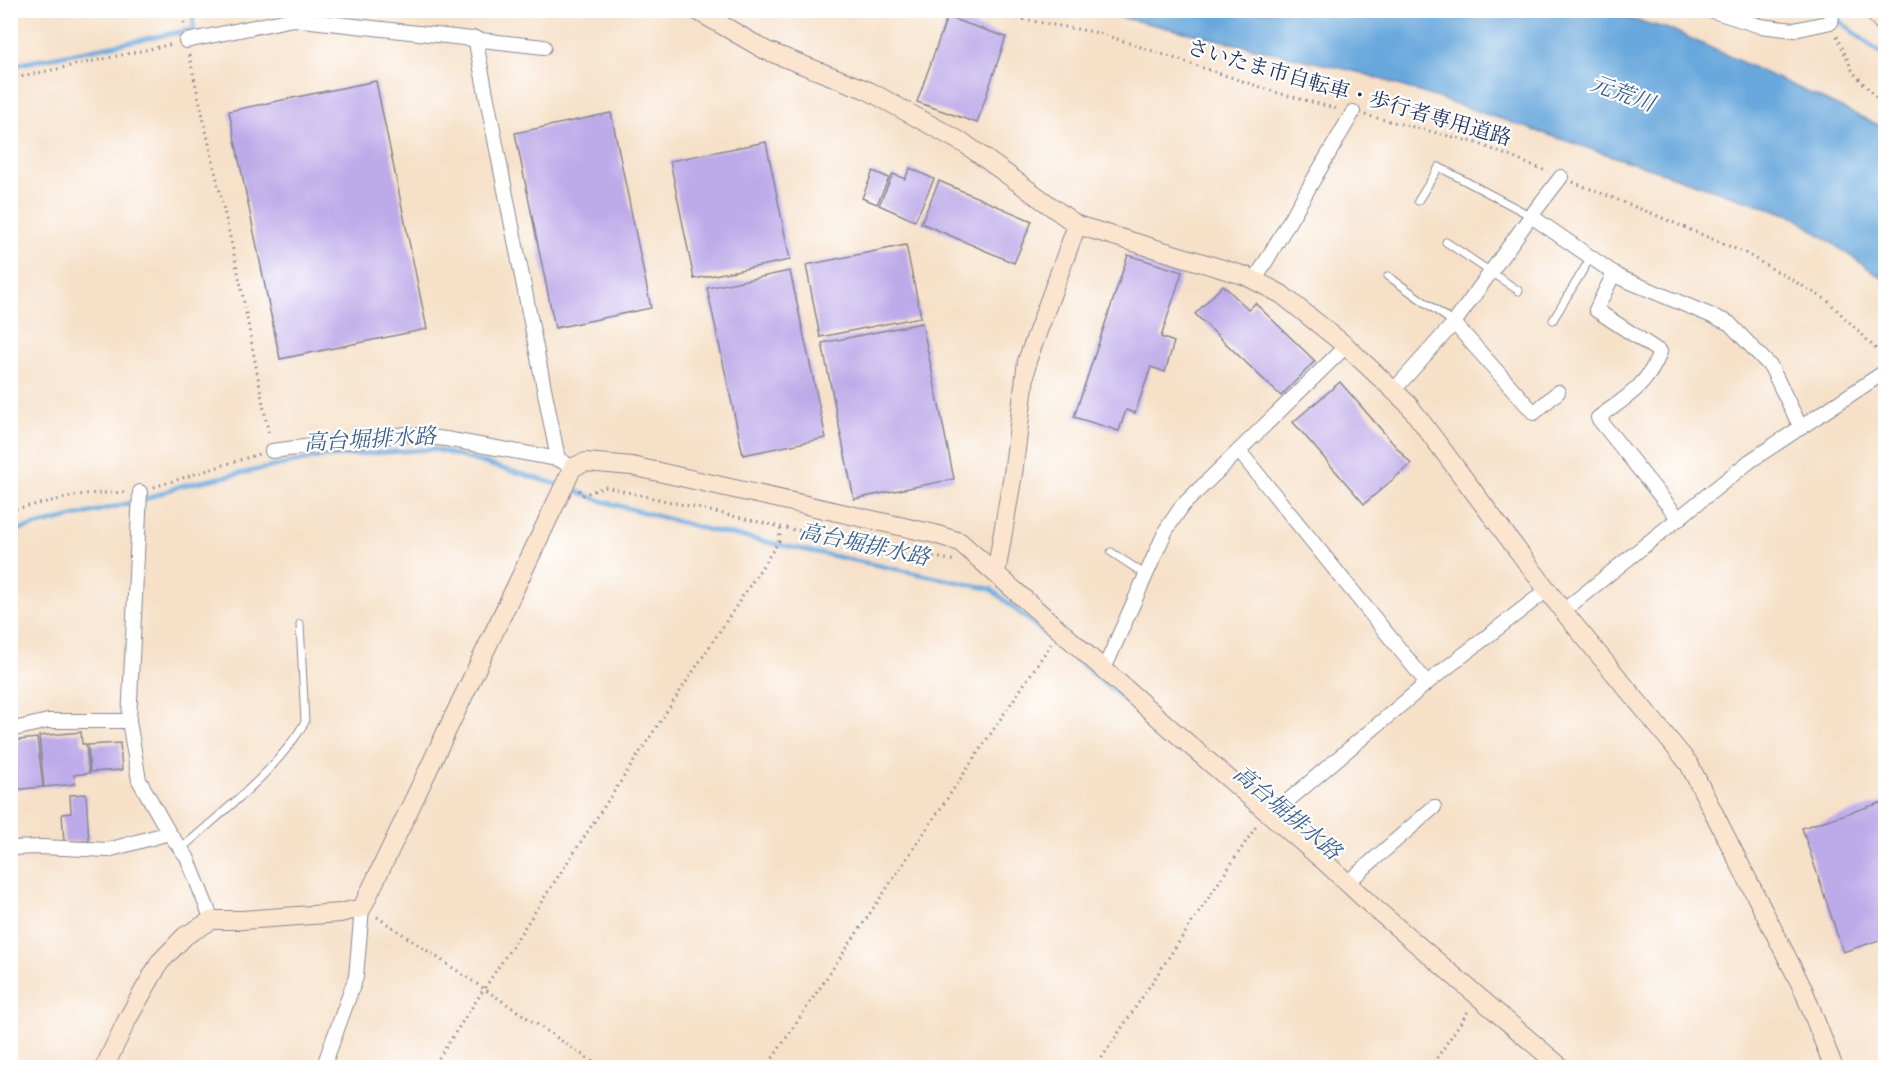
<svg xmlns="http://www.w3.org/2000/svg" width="1896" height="1078" viewBox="0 0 1896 1078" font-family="Vollkorn,'Noto Serif JP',serif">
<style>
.water{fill:#69a8dc;stroke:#426c9d;stroke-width:1.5}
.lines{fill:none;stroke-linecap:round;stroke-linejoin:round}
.stream{stroke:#69a8dc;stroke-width:4.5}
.building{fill:#bdaae9}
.lane-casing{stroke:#888892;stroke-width:9}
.street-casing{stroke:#888892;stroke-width:16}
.secondary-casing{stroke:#888892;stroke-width:20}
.path{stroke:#888892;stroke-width:3;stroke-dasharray:1.5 4.5;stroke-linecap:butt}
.lane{stroke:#fff;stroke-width:7}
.street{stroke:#fff;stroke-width:14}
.secondary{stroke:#fce5cf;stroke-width:18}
.labels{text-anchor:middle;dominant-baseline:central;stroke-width:4.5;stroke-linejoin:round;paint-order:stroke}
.street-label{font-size:21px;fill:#1b2f5e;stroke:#fff}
.water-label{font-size:22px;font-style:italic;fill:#3a5f90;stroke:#fff}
</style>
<rect width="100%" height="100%" fill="#fff"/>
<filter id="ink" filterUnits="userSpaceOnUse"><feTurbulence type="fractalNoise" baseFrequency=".0167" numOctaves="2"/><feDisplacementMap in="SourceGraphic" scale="12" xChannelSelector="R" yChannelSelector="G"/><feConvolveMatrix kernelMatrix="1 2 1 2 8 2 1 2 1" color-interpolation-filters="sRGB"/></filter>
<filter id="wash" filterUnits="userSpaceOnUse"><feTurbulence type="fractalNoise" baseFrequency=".008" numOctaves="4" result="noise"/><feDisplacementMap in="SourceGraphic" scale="24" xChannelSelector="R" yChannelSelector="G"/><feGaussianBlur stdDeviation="1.35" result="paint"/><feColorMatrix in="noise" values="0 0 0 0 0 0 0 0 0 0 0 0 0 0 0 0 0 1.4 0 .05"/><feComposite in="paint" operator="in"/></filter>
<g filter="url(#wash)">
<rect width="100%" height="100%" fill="#f6e0c7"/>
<polygon class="water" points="1600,11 1672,30 1885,128 1885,280 1793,216 1362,73 1094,11"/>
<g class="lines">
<g class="stream">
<polyline points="1826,10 1886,58"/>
<polyline points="10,66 194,29 192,10"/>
<polyline points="568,488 605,502 709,530 991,589 1143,716"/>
<polyline points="10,532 146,499 180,486 319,457 434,449 560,485"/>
</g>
</g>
<g id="blocks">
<g class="building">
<polygon points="1740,10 1763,10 1761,17"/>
<polygon points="947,17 1006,37 977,123 917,102"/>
<polygon points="376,81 427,329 280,359 229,111"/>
<polygon points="611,113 651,308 555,328 515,133"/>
<polygon points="766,142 790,260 694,279 670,161"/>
<polygon points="910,168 934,179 915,221 879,205 893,174 905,179"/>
<polygon points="873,171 889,178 877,204 862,198"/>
<polygon points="939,181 1032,221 1014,263 921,223"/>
<polygon points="906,245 921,317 820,337 806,265"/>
<polygon points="1128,255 1182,272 1161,337 1174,342 1165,372 1151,367 1135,413 1126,410 1119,431 1074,417"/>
<polygon points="790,271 826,438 743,455 707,288"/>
<polygon points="1223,285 1249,310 1255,303 1315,361 1281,396 1195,314"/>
<polygon points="922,323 954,479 854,499 822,343"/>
<polygon points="1340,382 1411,464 1364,504 1293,422"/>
<polygon points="81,732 82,744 86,744 89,773 74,775 75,784 44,787 39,736"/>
<polygon points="37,738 43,787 12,790 10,741"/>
<polygon points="120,743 122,770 90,772 88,745"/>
<polygon points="86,794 89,841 64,842 62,814 71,813 70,795"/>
<polygon points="1886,801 1886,938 1843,952 1802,828"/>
</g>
</g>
</g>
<g filter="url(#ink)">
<use href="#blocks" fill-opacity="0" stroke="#888892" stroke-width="1.5"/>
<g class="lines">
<g class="lane-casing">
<g id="lane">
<polyline points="1418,201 1439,167 1531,216"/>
<polyline points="1446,242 1519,291"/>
<polyline points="1388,276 1454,323"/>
<polyline points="1553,320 1591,257"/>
<polyline points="1111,552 1146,575"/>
<path d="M181 849C223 811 277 771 305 722L300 624"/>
</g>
</g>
<g class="street-casing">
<g id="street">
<polyline points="1710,10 1760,26 1794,30 1831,22 1833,10"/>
<polyline points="475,38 558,459"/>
<polyline points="186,41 293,19 544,47"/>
<polyline points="1531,216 1561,177"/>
<path d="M1614 273 1596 310 1660 352C1648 386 1625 398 1598 418L1679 519"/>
<polyline points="1255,280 1353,112"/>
<polyline points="1454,323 1534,413 1558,392"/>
<polyline points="1393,391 1454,323 1531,216 1621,278 1729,323 1771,367 1801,428"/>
<polyline points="272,451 406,434 446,439 558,459 565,463"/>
<polyline points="1239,451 1427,683"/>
<polyline points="140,492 129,721 139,780 169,833 187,857 212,920"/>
<polyline points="1563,611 1750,461 1886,371"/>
<polyline points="1104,669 1166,530 1182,506 1346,346"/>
<polyline points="10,730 48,721 129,721"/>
<polyline points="1271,815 1427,683 1547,590"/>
<polyline points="10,848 41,847 108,850 169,833"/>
<polyline points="1348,882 1434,807"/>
<polyline points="323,1068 356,977 362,908"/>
</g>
</g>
<g class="secondary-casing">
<g id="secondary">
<polyline points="696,10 765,50 869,91 965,144 1077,225 1246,276 1281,294 1346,346 1408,404 1563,611 1689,764 1803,989 1834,1068"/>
<polyline points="1872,10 1886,26"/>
<polyline points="996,573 1013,474 1027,361 1077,225"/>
<polyline points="104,1068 128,1018 160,962 185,936 212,920 242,920 340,913 362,908 573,467 586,462 632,466 935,534 960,542 1170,728 1326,863 1371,905 1562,1068"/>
</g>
</g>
<g class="path">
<polyline points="183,10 185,28"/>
<polyline points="970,10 1099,33 1278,93 1338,109"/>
<polyline points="1837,36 1853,72 1886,108"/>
<polyline points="189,55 240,281 269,436"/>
<polyline points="10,79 173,44"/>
<polyline points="1365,115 1477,143 1548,172"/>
<polyline points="1573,182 1653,214 1743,252 1827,300 1883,356"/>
<polyline points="154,487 259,454"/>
<polyline points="579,490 582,495 605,487 781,527 956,561"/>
<polyline points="10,510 84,494 127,492"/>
<polyline points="377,917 602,1068"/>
<polyline points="432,1068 779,541 781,527"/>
<polyline points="766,1068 1051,644"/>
<polyline points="1095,1068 1257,825"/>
<polyline points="1430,1068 1469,1010"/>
</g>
<use href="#lane" class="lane"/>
<use href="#street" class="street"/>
<use href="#secondary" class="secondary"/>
</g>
</g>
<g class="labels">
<g class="street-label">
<text transform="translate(1349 94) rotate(16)">さいたま市自転車・歩行者専用道路</text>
</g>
<g class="water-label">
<text transform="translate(1622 95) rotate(20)">元荒川</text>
<text transform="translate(370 441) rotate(-3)">高台堀排水路</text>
<text transform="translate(864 546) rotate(12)">高台堀排水路</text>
<text transform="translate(1286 814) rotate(40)">高台堀排水路</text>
</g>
</g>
<rect width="1896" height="1078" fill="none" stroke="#fff" stroke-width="36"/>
</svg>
